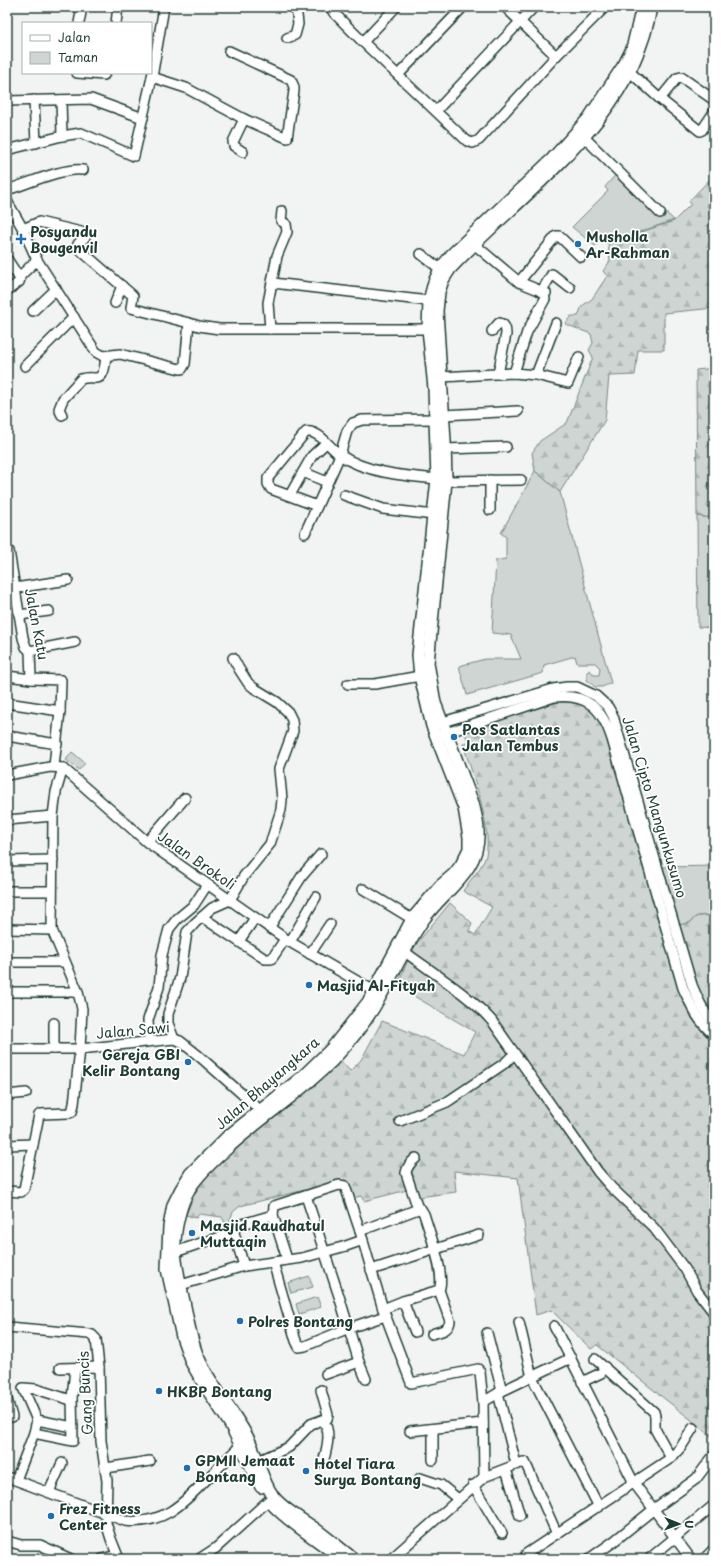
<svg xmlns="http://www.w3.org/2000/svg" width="721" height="1566" viewBox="0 0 721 1566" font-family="'Playpen Sans',sans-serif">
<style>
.green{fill:#ced5d3;stroke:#768984}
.forest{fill:url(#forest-firs);stroke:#768984}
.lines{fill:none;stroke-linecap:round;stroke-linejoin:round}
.minor-casing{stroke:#1f3d34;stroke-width:12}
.major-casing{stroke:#1f3d34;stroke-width:14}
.minor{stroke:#fff;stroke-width:9}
.major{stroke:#fff;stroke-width:11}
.poi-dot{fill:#1f6fb2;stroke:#fff;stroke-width:1.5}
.labels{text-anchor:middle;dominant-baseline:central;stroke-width:3.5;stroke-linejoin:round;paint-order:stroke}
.poi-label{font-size:14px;font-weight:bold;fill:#1f3d34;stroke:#fff;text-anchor:start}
.street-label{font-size:14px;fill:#1f3d34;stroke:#fff}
</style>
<defs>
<pattern id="forest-firs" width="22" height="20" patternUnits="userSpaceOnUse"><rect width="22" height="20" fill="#ced5d3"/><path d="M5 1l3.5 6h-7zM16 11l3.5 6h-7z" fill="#b0b8b6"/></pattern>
</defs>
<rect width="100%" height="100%" fill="#f2f3f3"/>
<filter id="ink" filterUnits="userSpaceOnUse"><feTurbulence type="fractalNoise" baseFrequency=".025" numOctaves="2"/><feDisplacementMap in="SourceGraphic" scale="8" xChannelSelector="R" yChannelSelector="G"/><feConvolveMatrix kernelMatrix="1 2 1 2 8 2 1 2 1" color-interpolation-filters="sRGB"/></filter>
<g filter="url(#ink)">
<g class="green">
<polygon points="617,173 660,215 664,211 674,220 608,243 600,240 595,246 572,227 608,191 605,187"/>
<polygon points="535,471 560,492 611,683 602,687 595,687 587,680 587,672 590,670 594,675 599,675 600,668 595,663 577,663 575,656 544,665 543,673 467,695 459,666 485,659 521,659 511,635 492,633 496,560 506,559 506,537 501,533"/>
<polygon points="697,516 714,518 714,628 698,627"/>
<polygon points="72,752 85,763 79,770 66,760"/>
<polygon points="714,866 714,915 698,916 694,918 690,923 678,925 663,867"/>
<polygon points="309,1276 313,1287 291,1293 288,1283"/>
<polygon points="317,1297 321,1307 299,1314 296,1304"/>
</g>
<g class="forest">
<polygon points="714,175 714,308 664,313 664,350 638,350 635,375 609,376 605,420 560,492 535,471 532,453 540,441 567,423 593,357 589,350 593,343 591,334 565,324 571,316 578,316 582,306 592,299 607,276 603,271 610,261 608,243 674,221 691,204 689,201"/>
<polygon points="714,368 712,481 714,481 714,518 697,516 696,370"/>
<path d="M558 702H569L589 707 601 717 613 761 676 976 689 1014 702 1029 714 1039V1438L597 1345 591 1349 551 1310 536 1315 518 1178 454 1171 456 1192 419 1197 416 1191 407 1190 364 1201 361 1196 353 1198 348 1182 345 1180 240 1206 233 1212 229 1222 225 1223 222 1217 199 1214 196 1218 186 1215 193 1197 204 1178 229 1152 341 1061 350 1071 361 1060 382 1021 464 1054 475 1032 397 986 413 948 450 903 472 923 469 931 475 935 492 907 463 891C469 881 479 871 484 861 496 836 471 770 463 744L468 741 464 731Z"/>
<polygon points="714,915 714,1018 695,984 678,925 690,923 694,918 698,916"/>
</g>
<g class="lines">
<g class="minor-casing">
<g id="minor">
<polyline points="330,7 334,13 363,42 467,141 473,143 479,140 556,56 605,7"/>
<polyline points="505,7 556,56"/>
<polyline points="79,23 82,7"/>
<polyline points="116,23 118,7"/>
<polyline points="287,38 295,35 298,24 296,7"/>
<polyline points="363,42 396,7"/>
<polyline points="630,72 660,99 677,78 681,77 714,100"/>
<polyline points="77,73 104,75 105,73"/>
<polyline points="398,75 463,7"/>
<polyline points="152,77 186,88 244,119 287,138 294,91 294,87 291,80 229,51"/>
<polyline points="660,99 700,131 702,130 714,112"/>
<polyline points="34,100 36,143"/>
<polyline points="7,101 91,99 143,118"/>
<polyline points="436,111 534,7"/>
<polyline points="62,136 81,133 134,156 152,77 164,7"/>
<polyline points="584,137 660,213"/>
<polyline points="7,150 62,136 61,100"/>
<polyline points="243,152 234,146 233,142 244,119"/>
<path d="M7 190C27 184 64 167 83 170"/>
<polyline points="7,201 23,229 37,260 96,352 103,356 120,354 180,369 182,369 185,364 189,323 199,326 219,329 428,329"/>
<polyline points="23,229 39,222 81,232 85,237 78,244 78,248 131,294 133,296 131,308 189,323"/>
<polyline points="474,244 519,282 556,236 559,236 581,257"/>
<polyline points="421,254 440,269"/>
<polyline points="7,259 20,279 19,282 7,291"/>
<polyline points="19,277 37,260"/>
<polyline points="519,282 546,293"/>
<polyline points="273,283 429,301"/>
<polyline points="541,292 552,274 570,288"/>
<polyline points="115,303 122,286"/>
<polyline points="33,311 56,289"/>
<polyline points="270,329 268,303 277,256 287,232 286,224 281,221 282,211"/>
<path d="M492 331 499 323C505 324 506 328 506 334L498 374"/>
<polyline points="25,366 74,317"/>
<polyline points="514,373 527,332 545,299"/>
<polyline points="536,375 556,323"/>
<polyline points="441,377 514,373 536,375 568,383 579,357"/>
<path d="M62 415 59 409 63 399 81 379C87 377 90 378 95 378 105 379 105 363 106 356"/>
<polyline points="443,415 518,411"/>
<polyline points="445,449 506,447"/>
<polyline points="303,472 327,482"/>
<polyline points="446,481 521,480"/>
<polyline points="290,495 312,456 326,443"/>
<polyline points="344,495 383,509 434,515"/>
<path d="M317 506 271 489 268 484V478L306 432C319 430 330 448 340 455 366 473 406 476 437 479"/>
<polyline points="490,510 490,480"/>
<polyline points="305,533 340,455 347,431 353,423 362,420 435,419"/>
<polyline points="9,551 23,638 26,647 30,651 31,679"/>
<polyline points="15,588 68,580"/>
<polyline points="19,615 49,611"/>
<polyline points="30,651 75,642"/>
<polyline points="7,676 31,679 61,680 60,711 54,766"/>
<polyline points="348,684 375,684 420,676"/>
<polyline points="7,703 60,711"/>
<path d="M436 724 553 689 567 687H577L596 696 608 707 613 716 692 985C698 999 703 1012 714 1023"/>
<path d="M440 735 554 697C587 693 602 708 612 739L683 988C692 1007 697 1020 714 1035"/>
<polyline points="7,736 57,744"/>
<polyline points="7,775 50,767 63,768 147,842 290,942 374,991"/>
<polyline points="7,820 53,816"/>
<polyline points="147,842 185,798"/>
<polyline points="7,861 53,860"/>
<polyline points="363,889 412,919"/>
<polyline points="7,891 51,891"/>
<polyline points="202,917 265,959 271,959 273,957 285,939"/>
<polyline points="269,928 302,876 321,854"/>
<polyline points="7,929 52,930"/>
<polyline points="239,941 255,918"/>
<polyline points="290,942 316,897"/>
<path d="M405 952C433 973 468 994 492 1021L598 1172 611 1187 654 1228 685 1269 697 1291 714 1313"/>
<polyline points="310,954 330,924"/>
<polyline points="7,962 64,962"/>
<polyline points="7,992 78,992"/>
<polyline points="174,1039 168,1023 168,1014 180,978 187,932 195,923 212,908 230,900 244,876 270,844 281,810 282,799 279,769 293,731 292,720 288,712 277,702 254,688 248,683 239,669 233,658"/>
<polyline points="149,1040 148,1020 159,987 162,955 169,929 177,919 194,905 207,885"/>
<polyline points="7,1049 80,1049 174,1039 180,1041 199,1056 260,1110"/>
<polyline points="54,1049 54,1023"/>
<polyline points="7,1095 26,1093"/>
<polyline points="400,1121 447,1102 505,1063 514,1054"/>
<polyline points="7,1145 33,1144"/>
<path d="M416 1158C411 1162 407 1166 406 1173L418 1209"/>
<polyline points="7,1191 21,1192 24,1189 39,1115 41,1114 69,1113 72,1112 74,1104 80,1049 82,1009 78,992 52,930 53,816 56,792 63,768"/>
<polyline points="306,1196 339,1296 359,1362 366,1379"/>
<path d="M360 1231 418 1209H421L424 1214C429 1231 446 1275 439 1290L403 1301 383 1309"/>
<polyline points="234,1233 244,1266"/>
<polyline points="175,1251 181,1250 201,1243 234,1233 234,1230 239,1225 273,1215"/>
<polyline points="287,1259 273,1215 274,1206 339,1185 345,1186 360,1231 383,1309 411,1383 478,1369 480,1372 483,1402"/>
<polyline points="273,1262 296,1341 299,1347 305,1346 349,1328 385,1316"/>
<polyline points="371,1270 479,1235"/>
<polyline points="181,1285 244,1266 302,1258 346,1246 363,1240"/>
<polyline points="403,1301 415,1332"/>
<polyline points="519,1322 532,1377 599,1507"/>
<polyline points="554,1326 634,1483 691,1559"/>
<polyline points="7,1327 89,1334 92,1335 96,1339 99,1367 101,1441 107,1481 106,1523 111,1539 119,1559"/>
<polyline points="487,1333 502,1391"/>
<path d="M432 1334C440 1331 449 1331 450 1321L439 1290"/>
<polyline points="595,1359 654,1412 655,1416 655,1429 671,1458"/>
<polyline points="60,1368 99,1367"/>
<polyline points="326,1374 359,1362"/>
<polyline points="582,1382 601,1373 605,1367"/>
<polyline points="321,1390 328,1415 327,1419 322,1420"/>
<polyline points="498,1393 516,1464"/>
<polyline points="7,1399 12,1417"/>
<polyline points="37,1420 73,1427"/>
<polyline points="410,1431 483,1423"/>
<polyline points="34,1433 73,1441 72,1399"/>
<polyline points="433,1460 433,1429"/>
<path d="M258 1461 289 1447 311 1424 322 1420C333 1430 326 1451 323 1463"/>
<polyline points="106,1468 150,1461"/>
<polyline points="506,1469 520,1516"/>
<path d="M7 1477 125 1521C162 1525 182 1505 206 1480 218 1468 229 1457 241 1445"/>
<polyline points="484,1477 483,1402 502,1391 571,1358"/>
<polyline points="420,1478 441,1485 458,1499"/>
<polyline points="16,1480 34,1433 37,1420 23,1388 36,1389 71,1400 72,1398 75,1369"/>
<polyline points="473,1485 502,1533"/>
<polyline points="49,1492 62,1463"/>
<polyline points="7,1541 21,1545 40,1545 71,1559"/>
<polyline points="102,1559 117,1555"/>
<polyline points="199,1559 216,1548 269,1500"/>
<polyline points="391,1559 484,1477 523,1462 525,1462 557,1534"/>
<polyline points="525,1559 526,1554 671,1458 681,1447 693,1428"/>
<polyline points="589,1559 613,1542 654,1509 696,1479 714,1455"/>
<polyline points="649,1559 714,1505"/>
<polyline points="704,1559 714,1549"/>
</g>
</g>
<g class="major-casing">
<g id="major">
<polyline points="261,1487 230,1424 203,1383 191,1362 182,1337 167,1269 169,1227 173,1205 181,1189 190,1174 228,1136 302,1077 331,1049 368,1002 412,919 440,886 454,874 461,865 469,849 469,837 464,808 432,726 420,676 418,655 437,479 434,388 428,329 429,301 434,282 440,269 452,254 552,159 588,119 625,63 632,49 642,7"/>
<path d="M271 1503C291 1525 318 1539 341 1559"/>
<path d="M354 1559C339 1548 325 1535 310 1525 297 1516 282 1508 273 1496 261 1479 258 1458 249 1440 235 1412 213 1389 200 1361 190 1341 188 1318 183 1297 180 1282 176 1266 175 1251 174 1231 180 1205 190 1188 200 1173 215 1159 229 1147 262 1117 301 1092 333 1060 351 1041 368 1019 380 997 395 971 407 943 424 919 444 890 481 871 478 831 478 821 475 812 473 803L435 703 428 663 446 481 445 441 437 311 439 292 443 280 450 269C523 191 633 120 651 7"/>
</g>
</g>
<use href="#minor" class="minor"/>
<use href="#major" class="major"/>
</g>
</g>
<g class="poi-dot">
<path d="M19 233h4v4h4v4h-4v4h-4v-4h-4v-4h4z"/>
<circle cx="578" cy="244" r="4"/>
<circle cx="454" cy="737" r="4"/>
<circle cx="309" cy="985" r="4"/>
<circle cx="188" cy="1062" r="4"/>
<circle cx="192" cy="1233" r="4"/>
<circle cx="240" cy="1321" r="4"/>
<circle cx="159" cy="1391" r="4"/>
<circle cx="187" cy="1468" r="4"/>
<circle cx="306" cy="1471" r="4"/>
<circle cx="51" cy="1516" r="4"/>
</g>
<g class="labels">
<g class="poi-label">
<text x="30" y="231">Posyandu<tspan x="30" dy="16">Bougenvil</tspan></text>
<text x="586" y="236">Musholla<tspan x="586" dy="16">Ar-Rahman</tspan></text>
<text x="462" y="729">Pos Satlantas<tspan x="462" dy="16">Jalan Tembus</tspan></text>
<text x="317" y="985">Masjid Al-Fityah</text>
<text x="180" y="1054" text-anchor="end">Gereja GBI<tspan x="180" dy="16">Kelir Bontang</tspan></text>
<text x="200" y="1225">Masjid Raudhatul<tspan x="200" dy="16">Muttaqin</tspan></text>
<text x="248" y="1321">Polres Bontang</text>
<text x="167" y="1391">HKBP Bontang</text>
<text x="195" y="1460">GPMII Jemaat<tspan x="195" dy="16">Bontang</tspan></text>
<text x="314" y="1463">Hotel Tiara<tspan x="314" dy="16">Surya Bontang</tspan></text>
<text x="59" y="1508">Frez Fitness<tspan x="59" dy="16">Center</tspan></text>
</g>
<g class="street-label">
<text transform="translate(37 624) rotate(79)">Jalan Katu</text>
<text transform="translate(655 807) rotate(73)">Jalan Cipto Mangunkusumo</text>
<text transform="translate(197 860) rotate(35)">Jalan Brokoli</text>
<text transform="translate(133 1030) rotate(-5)">Jalan Sawi</text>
<text transform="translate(267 1083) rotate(-41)">Jalan Bhayangkara</text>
<text transform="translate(85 1393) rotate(-93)">Gang Buncis</text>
</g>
</g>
<rect width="721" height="1566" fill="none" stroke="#fff" stroke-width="24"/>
<rect x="12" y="12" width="697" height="1542" fill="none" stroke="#1f3d34" stroke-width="1.5" filter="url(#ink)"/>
<rect x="22" y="22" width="130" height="52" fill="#ffffff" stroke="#a5b1ae"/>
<rect x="30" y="35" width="20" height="6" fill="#ffffff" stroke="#a5b1ae"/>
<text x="58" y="42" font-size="12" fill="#1f3d34">Jalan</text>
<rect x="30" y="52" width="20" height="12" fill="#ced5d3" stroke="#a5b1ae"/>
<text x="58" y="62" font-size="12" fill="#1f3d34">Taman</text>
<g transform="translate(679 1524) rotate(91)" stroke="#ffffff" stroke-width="3" paint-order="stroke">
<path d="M0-3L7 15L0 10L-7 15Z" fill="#1f3d34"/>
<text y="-6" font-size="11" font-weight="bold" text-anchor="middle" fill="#1f3d34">U</text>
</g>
</svg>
